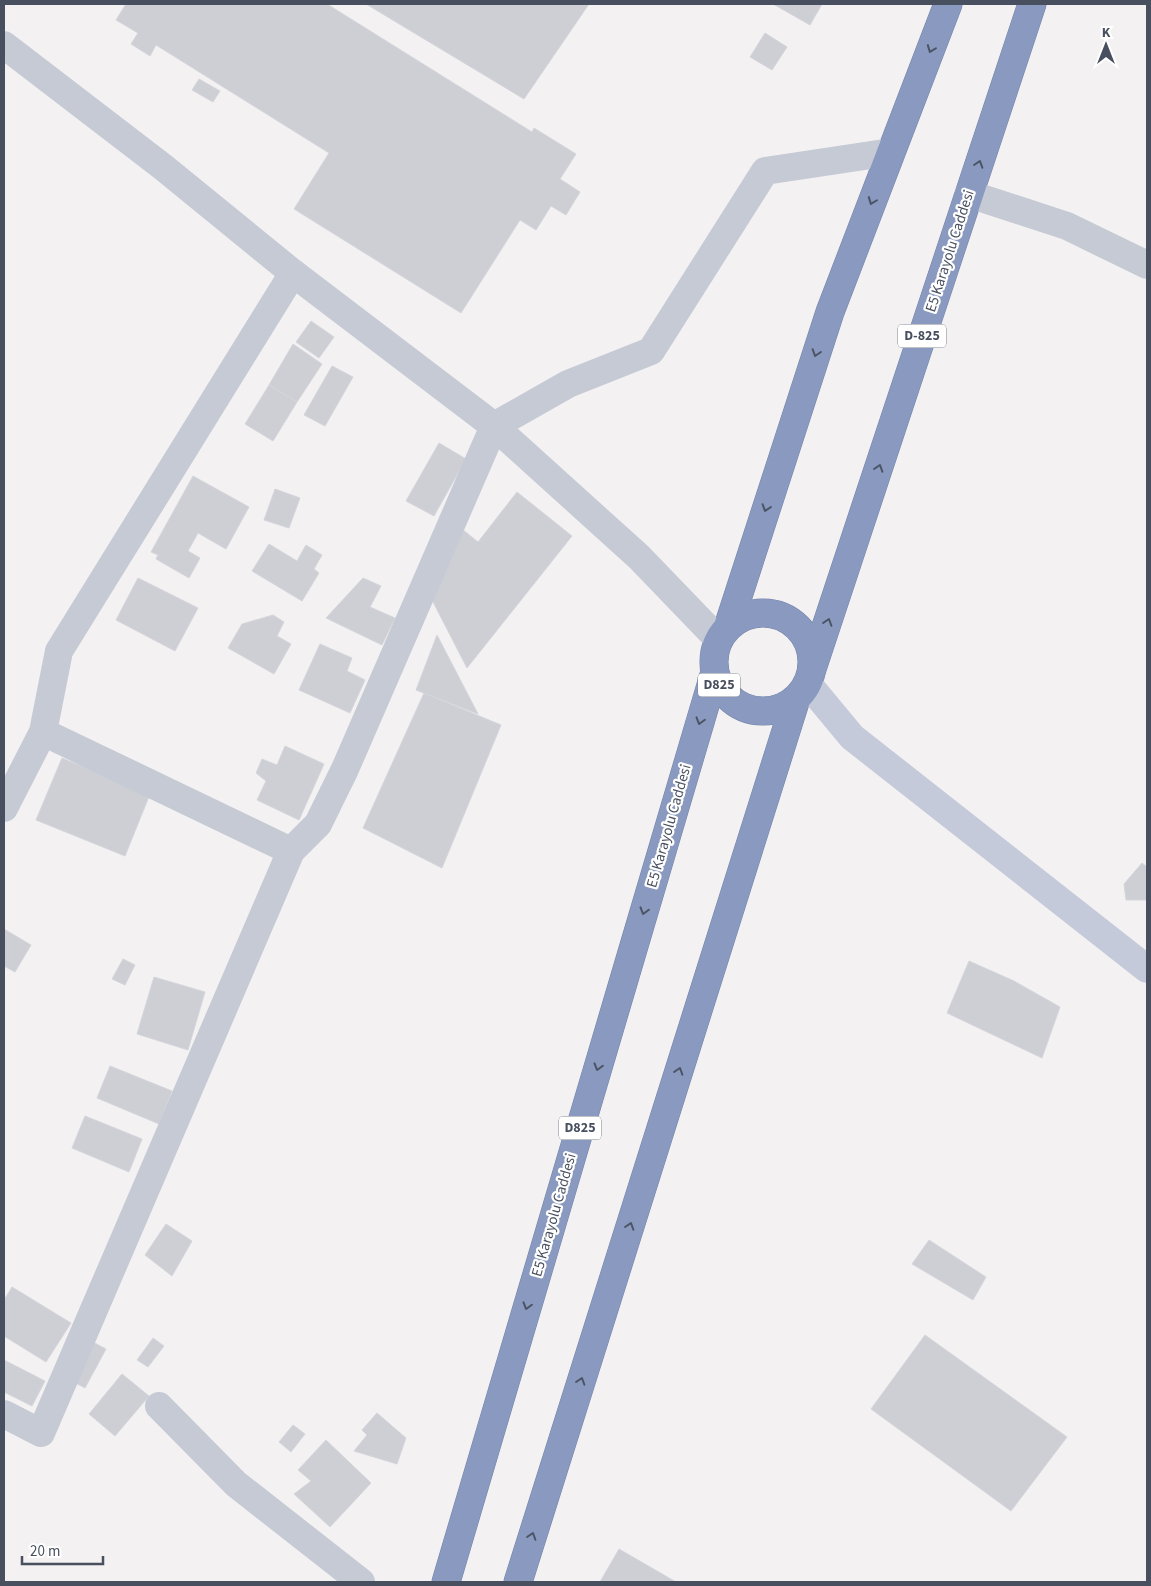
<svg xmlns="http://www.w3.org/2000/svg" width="1151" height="1586" viewBox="0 0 1151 1586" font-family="'Source Sans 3',sans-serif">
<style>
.building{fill:#cdcfd5;stroke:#d5d6dc}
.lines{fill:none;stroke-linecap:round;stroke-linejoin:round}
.highway-casing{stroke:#7484ab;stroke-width:29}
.street{stroke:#c5cad5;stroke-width:28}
.secondary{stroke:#c4cad9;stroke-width:28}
.highway{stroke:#8999bf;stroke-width:28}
.oneway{stroke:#4b5464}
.labels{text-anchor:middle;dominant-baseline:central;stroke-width:4.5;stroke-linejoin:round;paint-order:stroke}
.shield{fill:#fff;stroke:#7f848f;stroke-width:1}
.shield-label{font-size:14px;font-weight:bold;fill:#48505f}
.street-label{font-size:15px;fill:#48505f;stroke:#fff}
</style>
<rect width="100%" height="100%" fill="#f3f1f1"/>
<g class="building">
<polygon points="126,4 327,4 532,132 534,128 576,154 560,179 580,192 566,215 551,206 536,230 520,220 461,313 294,209 329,153 156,45 150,56 131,44 138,33 116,20"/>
<polygon points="366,4 589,4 524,99"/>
<polygon points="773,4 822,4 810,25"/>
<polygon points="765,33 787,47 772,70 750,57"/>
<polygon points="199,79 220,91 213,102 192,90"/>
<polygon points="311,321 334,337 319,358 296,342"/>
<polygon points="293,344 322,364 297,402 269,385"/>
<polygon points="332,366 353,377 325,426 304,415"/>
<polygon points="269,385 297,402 273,441 245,424"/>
<polygon points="439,443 466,459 434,516 406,501"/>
<polygon points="193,476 249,507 226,549 198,533 188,551 200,558 189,578 156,559 158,555 151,552"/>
<polygon points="275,489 300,498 289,528 264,520"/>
<polygon points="517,492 572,536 467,668 431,598 462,529 478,542"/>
<polygon points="269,544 297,561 306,545 322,555 314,569 319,573 302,601 252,571"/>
<polygon points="138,578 198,608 175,651 116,620"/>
<polygon points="363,578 381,586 370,607 395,618 382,645 326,618"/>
<polygon points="273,615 284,622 277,636 291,644 274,674 228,648 242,624"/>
<polygon points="437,635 478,714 416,690"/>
<polygon points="320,644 352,658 347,671 365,680 350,713 299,690"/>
<polygon points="424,693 501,725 442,868 363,828"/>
<polygon points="285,746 324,764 299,820 257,800 266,781 256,773 262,759 277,765"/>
<polygon points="62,758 150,794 125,856 36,820"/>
<polygon points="1142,863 1147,867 1147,900 1126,900 1124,884"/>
<polygon points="4,929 31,945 15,972 4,966"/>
<polygon points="123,959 135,965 125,985 112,979"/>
<polygon points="969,961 1014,981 1060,1007 1042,1058 947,1013"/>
<polygon points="154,977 205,992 188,1050 137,1034"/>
<polygon points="110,1066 172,1091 159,1124 97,1098"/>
<polygon points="85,1116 142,1139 129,1172 72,1148"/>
<polygon points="166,1224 192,1241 172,1276 145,1255"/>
<polygon points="929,1240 986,1277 973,1300 912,1264"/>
<polygon points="12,1287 71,1323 46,1362 4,1336 4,1300"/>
<polygon points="925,1335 1067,1437 1011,1511 871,1409"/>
<polygon points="153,1338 164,1346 148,1367 137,1360"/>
<polygon points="91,1341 106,1349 85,1388 70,1380"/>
<polygon points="4,1360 45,1381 32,1406 4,1392"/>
<polygon points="122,1374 149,1396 115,1436 89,1414"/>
<polygon points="377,1413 406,1438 397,1464 354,1451 367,1435 362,1430"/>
<polygon points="293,1425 305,1434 291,1452 279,1442"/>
<polygon points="326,1440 371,1483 330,1527 294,1494 311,1481 298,1470"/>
<polygon points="619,1549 676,1582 600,1582"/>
</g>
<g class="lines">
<g class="highway-casing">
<g id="highway">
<circle cx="763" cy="662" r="49"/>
<polyline points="728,627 830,312 948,4"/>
<polyline points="812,669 1032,4"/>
<polyline points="446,1582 714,675"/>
<polyline points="518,1582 796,699"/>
</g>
</g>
<g class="street">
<polyline points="4,45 163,167 293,273 494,426 639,557 718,639"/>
<polyline points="969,194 1067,226 1147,265"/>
<polyline points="43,732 291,851"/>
<polyline points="4,808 43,732 59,651 293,273 295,275"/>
<polyline points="159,1406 236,1484 361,1582"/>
<polyline points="4,1414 41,1433 291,851 318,824 345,769 494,426 568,384 651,351 765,171 891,152"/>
</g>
<polyline class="secondary" points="808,684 852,737 1147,969"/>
<use href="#highway" class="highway"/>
</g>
<defs><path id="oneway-chevron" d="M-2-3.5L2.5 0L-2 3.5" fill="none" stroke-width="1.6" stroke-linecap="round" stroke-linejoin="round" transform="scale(1.25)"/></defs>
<g class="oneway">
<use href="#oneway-chevron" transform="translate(931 49) rotate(111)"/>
<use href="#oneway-chevron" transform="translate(979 164) rotate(-72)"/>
<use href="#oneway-chevron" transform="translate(872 201) rotate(111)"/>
<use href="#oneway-chevron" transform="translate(816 353) rotate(108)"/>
<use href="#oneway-chevron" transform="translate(879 468) rotate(-72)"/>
<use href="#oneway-chevron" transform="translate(766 508) rotate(108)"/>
<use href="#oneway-chevron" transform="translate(828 622) rotate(-72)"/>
<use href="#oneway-chevron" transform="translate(700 721) rotate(106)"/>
<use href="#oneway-chevron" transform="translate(644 911) rotate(106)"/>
<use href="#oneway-chevron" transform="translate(598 1067) rotate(106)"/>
<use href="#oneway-chevron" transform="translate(679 1071) rotate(-72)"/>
<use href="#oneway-chevron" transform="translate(630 1226) rotate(-72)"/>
<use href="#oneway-chevron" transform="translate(527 1306) rotate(106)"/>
<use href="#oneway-chevron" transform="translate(581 1381) rotate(-72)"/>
<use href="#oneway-chevron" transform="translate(532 1536) rotate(-72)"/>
</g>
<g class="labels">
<g class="shield">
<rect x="898" y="324.5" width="48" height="23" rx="4"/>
<rect x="698" y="673.5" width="42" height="23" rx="4"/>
<rect x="559" y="1116.5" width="42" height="23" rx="4"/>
</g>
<g class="shield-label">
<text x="922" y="336">D-825</text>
<text x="719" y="685">D825</text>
<text x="580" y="1128">D825</text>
</g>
<g class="street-label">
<text transform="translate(950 251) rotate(-72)">E5 Karayolu Caddesi</text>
<text transform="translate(669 826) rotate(-74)">E5 Karayolu Caddesi</text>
<text transform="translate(554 1215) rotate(-74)">E5 Karayolu Caddesi</text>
</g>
</g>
<rect width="1151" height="1586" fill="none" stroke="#48505f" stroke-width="10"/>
<g transform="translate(1106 45)" stroke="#ffffff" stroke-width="4" paint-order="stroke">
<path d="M0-4L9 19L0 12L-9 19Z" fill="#48505f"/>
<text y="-8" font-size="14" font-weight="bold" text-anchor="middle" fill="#48505f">K</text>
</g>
<path d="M22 1556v8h81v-8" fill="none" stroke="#48505f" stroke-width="2.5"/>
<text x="30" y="1556" font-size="15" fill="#48505f" stroke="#ffffff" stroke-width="4" paint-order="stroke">20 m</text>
</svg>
